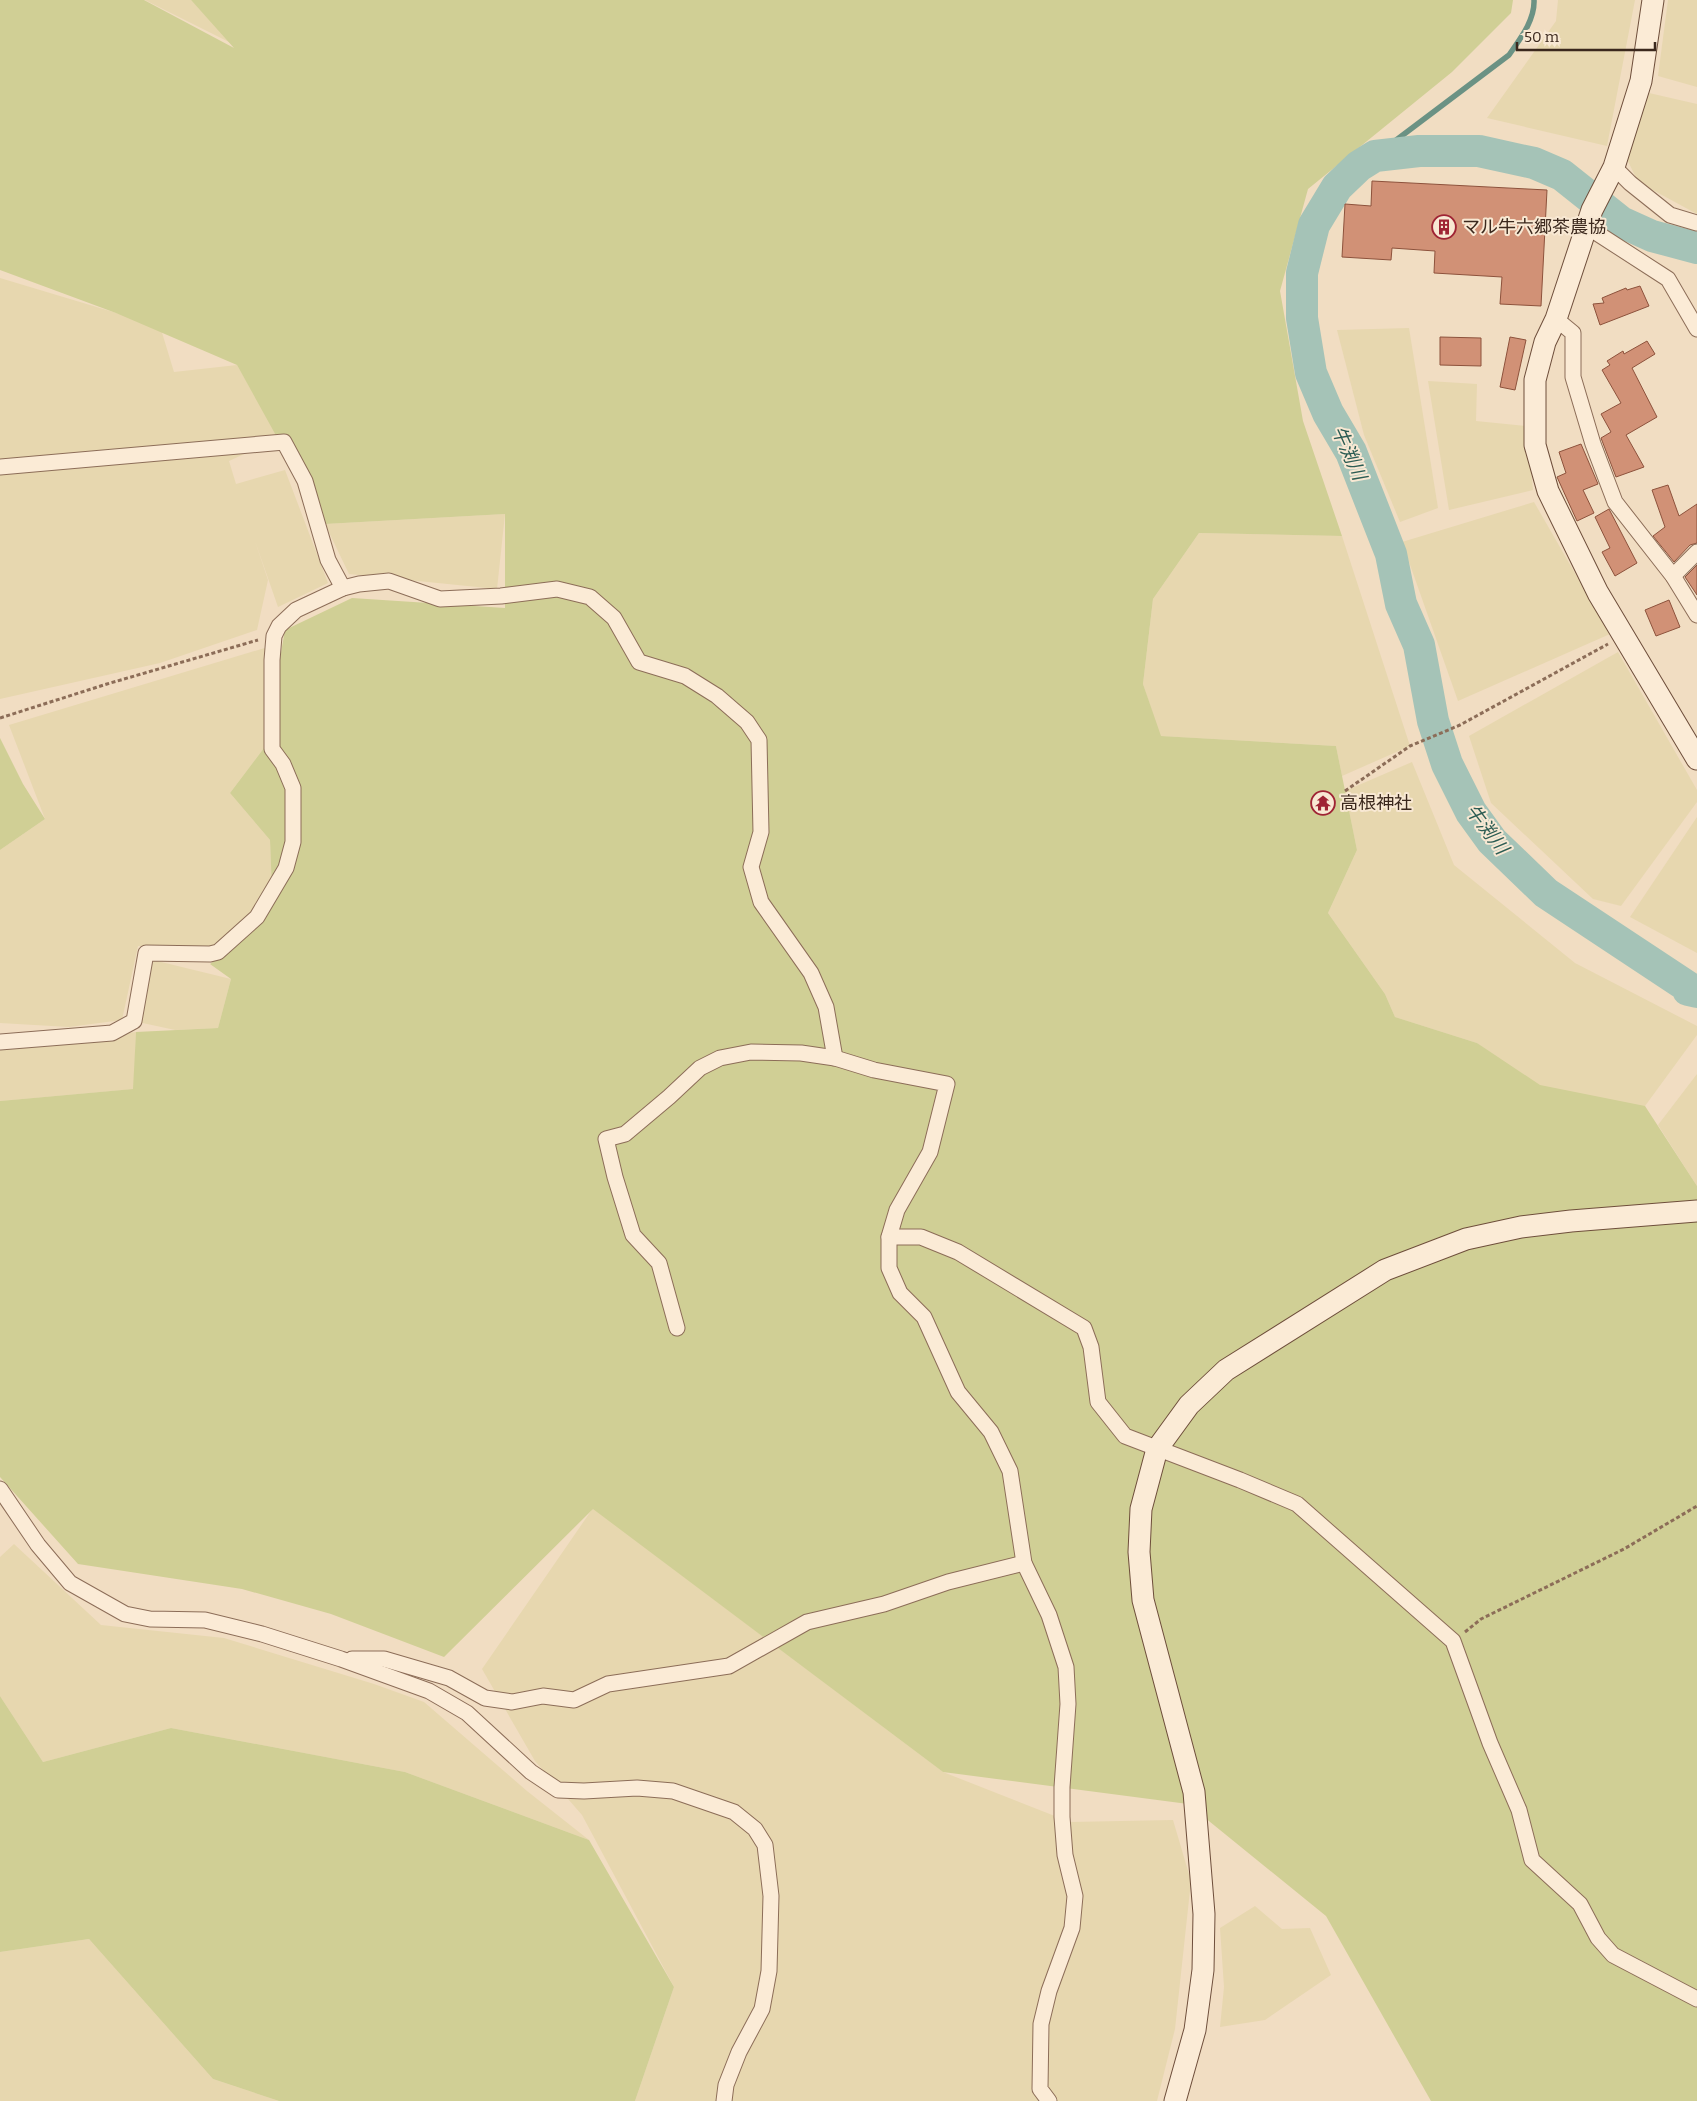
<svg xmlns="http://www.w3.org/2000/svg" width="1697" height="2101" viewBox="0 0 1697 2101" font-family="Bitter,'Noto Sans JP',serif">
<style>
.farmland{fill:#e7d7af}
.green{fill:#d0cf95}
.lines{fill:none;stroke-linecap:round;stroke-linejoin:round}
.stream{stroke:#6b9284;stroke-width:5.5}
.river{stroke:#a5c3b7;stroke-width:32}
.building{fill:#d19176;stroke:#8d523c}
.street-casing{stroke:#8c6d58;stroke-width:17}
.secondary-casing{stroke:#6e4e3b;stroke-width:23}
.path{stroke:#8c6d58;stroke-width:3;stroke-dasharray:4 2.5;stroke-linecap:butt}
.street{stroke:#fbebd6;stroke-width:15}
.secondary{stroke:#fbebd6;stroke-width:21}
.labels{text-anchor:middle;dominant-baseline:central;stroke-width:4;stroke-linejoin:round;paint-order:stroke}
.poi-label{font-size:18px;fill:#3b281d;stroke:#f8e8d3;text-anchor:start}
.water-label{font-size:19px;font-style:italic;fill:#2b5c53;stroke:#f8e8d3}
</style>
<rect width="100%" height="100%" fill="#f1ddc2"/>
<g class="farmland">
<polygon points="145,0 191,0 231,43"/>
<polygon points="1558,0 1635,0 1607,146 1487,118 1556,21"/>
<polygon points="1668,0 1697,0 1697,87 1658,76"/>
<polygon points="1649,93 1697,104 1697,214 1638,182 1626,157"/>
<polygon points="0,278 160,326 174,372 237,365 279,438 229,461 236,484 285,470 328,583 278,607 255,541 268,580 257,630 160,663 0,699"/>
<polygon points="1409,328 1438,508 1400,522 1364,435 1337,330"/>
<polygon points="1428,381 1477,384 1476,421 1527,426 1533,490 1449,510"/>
<polygon points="1534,502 1610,634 1458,701 1402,542"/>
<polygon points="505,514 497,589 349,574 325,524"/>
<polygon points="1199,533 1342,536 1410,746 1342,776 1336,746 1160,736 1143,684 1153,599"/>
<polygon points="268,647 264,748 230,793 270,840 272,891 257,917 209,948 138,946 122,1020 69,1027 0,1023 0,850 45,819 9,725"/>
<polygon points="1618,652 1697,790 1697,802 1621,906 1593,899 1491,803 1469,736"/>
<polygon points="1412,762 1454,865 1575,963 1697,1026 1697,1035 1645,1106 1563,1108 1477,1043 1395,1017 1385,994 1328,913 1357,850 1345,791"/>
<polygon points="1697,817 1697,953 1630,917"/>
<polygon points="153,960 231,979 218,1028 175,1030 138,1022"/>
<polygon points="136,1032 134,1089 0,1101 0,1048"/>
<polygon points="1697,1074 1697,1186 1658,1125"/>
<polygon points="593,1508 943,1772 1070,1822 1173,1820 1191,1881 1175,2029 1157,2101 635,2101 674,1987 582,1815 535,1761 482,1669"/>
<polygon points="14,1544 101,1625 224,1638 374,1684 424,1702 527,1791 589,1840 405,1772 171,1728 43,1762 0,1696 0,1557"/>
<polygon points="1255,1906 1282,1929 1310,1928 1331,1975 1265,2020 1220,2027 1224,1987 1220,1928"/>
<polygon points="89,1939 213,2079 279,2101 0,2101 0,1952"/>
</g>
<g class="green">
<polygon points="0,0 144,0 234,48 191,0 1513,0 1511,13 1452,72 1308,189 1280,291 1303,421 1342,536 1199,533 1153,599 1143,684 1161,736 1336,746 1357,850 1328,913 1385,994 1395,1017 1477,1043 1540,1085 1645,1106 1697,1186 1697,2101 1431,2101 1326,1916 1188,1804 943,1772 593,1509 444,1657 331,1614 242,1589 78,1564 0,1477 0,1101 133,1089 136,1032 218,1028 231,979 210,964 222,955 272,891 270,840 230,793 264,748 285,630 352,598 505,608 505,514 325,524 237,365 116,313 0,270"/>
<polygon points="0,738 23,784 45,819 0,850"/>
<polygon points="0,1696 43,1762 171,1728 405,1772 589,1840 674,1987 635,2101 279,2101 213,2079 89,1939 0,1952"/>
</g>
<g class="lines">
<path class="stream" d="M1375 156 1509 55C1520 39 1535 20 1534 0"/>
<polyline class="river" points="1697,248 1652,236 1621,222 1562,175 1534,163 1479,151 1419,151 1375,156 1359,166 1337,187 1314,225 1302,273 1302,318 1311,373 1328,413 1351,452 1391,554 1401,604 1419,645 1433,721 1447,764 1471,812 1492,841 1546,893 1691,989 1688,990 1697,992"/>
</g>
<g class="building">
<polygon points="1372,181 1547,190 1541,306 1500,304 1502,277 1434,273 1435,251 1392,248 1391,260 1342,257 1345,204 1371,206"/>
<polygon points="1640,286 1649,306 1600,325 1593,304 1604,303 1602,298 1626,288 1627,290"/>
<polygon points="1440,337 1481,338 1481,366 1440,365"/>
<polygon points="1510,337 1526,340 1515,390 1500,387"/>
<polygon points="1647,341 1655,354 1632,368 1657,417 1626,435 1644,467 1616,477 1601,438 1611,432 1601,414 1621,403 1602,370 1610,365 1607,361 1623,351 1624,354"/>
<polygon points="1581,444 1598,484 1583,490 1594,513 1577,521 1557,477 1566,473 1559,452"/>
<polygon points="1668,485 1679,516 1697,504 1697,543 1690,545 1674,562 1653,536 1665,527 1652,490"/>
<polygon points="1609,509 1637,563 1615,576 1602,552 1610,548 1595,517"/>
<polygon points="1697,565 1697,595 1685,577"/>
<polygon points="1669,600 1680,627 1656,636 1645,610"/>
</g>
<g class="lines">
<g class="street-casing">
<g id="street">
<polyline points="1614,167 1630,183 1670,215 1697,223"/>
<polyline points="1586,226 1668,279 1697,329"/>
<polyline points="1556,319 1573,333 1573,377 1593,444 1615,502 1673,576 1697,615"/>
<polyline points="0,467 284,442 305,481 328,560 343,588"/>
<polyline points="1673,576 1697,552"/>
<polyline points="0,1042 112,1033 134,1021 146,953 210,954 218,952 257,917 286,868 293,842 293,788 283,764 272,749 272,660 274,636 279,626 296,610 343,588 359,584 389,581 440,599 501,596 557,589 590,597 614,618 639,662 685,676 717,696 747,722 759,740 761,832 751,867 761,902 811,973 826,1007 835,1058"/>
<polyline points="889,1237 921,1237 958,1252 1084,1328 1091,1347 1098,1402 1125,1436 1240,1480 1297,1504 1453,1641 1490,1743 1519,1810 1532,1860 1580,1904 1598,1938 1613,1955 1697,1999"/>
<polyline points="677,1328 659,1263 633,1235 615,1177 606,1139 625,1134 669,1097 700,1068 720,1058 751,1052 801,1053 835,1058 874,1070 947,1084 930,1152 897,1210 889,1237 889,1268 900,1293 924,1317 958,1392 991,1432 1010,1471 1024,1563 1049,1615 1066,1667 1068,1704 1062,1787 1062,1817 1065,1855 1075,1896 1072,1928 1049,1991 1041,2024 1040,2089 1049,2101"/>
<polyline points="0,1489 38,1545 70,1583 125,1614 150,1619 205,1620 262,1634 341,1659 429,1691 467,1713 531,1772 558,1790 584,1791 637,1788 673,1791 734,1812 755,1829 765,1845 771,1896 769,1971 762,2009 739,2052 726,2085 724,2101"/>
<polyline points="352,1659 384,1659 449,1678 485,1698 512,1702 543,1696 574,1700 608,1684 729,1666 807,1622 884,1604 948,1582 1024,1563"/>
</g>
</g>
<g class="secondary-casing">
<g id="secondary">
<polyline points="1653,0 1641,81 1614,167 1592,210 1556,319 1545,342 1535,380 1535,445 1548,491 1598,593 1697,759"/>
<polyline points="1175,2101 1195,2030 1203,1970 1204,1914 1194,1792 1143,1600 1139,1552 1141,1509 1157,1449 1189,1405 1226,1370 1385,1270 1466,1239 1521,1227 1571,1221 1697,1211"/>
</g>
</g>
<g class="path">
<polyline points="0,718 107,684 258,640"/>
<polyline points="1345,791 1410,746 1460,725 1608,644"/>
<polyline points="1465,1632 1481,1619 1624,1549 1697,1506"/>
</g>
<use href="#street" class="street"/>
<use href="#secondary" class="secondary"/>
</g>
<defs>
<g id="building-ring" transform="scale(1.25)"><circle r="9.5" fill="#f8e8d3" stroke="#9f2434" stroke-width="1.5"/><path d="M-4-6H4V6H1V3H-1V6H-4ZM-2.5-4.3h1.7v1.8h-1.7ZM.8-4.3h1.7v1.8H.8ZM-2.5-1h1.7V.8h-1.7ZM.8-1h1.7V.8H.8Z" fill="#9f2434"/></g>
<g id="temple-ring" transform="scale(1.25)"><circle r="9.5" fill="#f8e8d3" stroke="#9f2434" stroke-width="1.5"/><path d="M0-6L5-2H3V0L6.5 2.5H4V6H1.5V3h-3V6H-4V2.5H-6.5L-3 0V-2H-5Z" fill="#9f2434"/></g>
</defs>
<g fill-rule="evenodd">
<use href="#building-ring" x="1444" y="227"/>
<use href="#temple-ring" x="1323" y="803"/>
</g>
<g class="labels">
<g class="poi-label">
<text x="1462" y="227">マル牛六郷茶農協</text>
<text x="1340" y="803">高根神社</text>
</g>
<g class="water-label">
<text transform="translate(1349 453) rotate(66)">牛渕川</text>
<text transform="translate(1487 829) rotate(53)">牛渕川</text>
</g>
</g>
<path d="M1517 42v8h138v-8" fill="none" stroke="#3b281d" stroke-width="2.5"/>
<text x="1524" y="42" font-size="15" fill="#3b281d" stroke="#f8e8d3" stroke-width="4" paint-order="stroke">50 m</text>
</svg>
